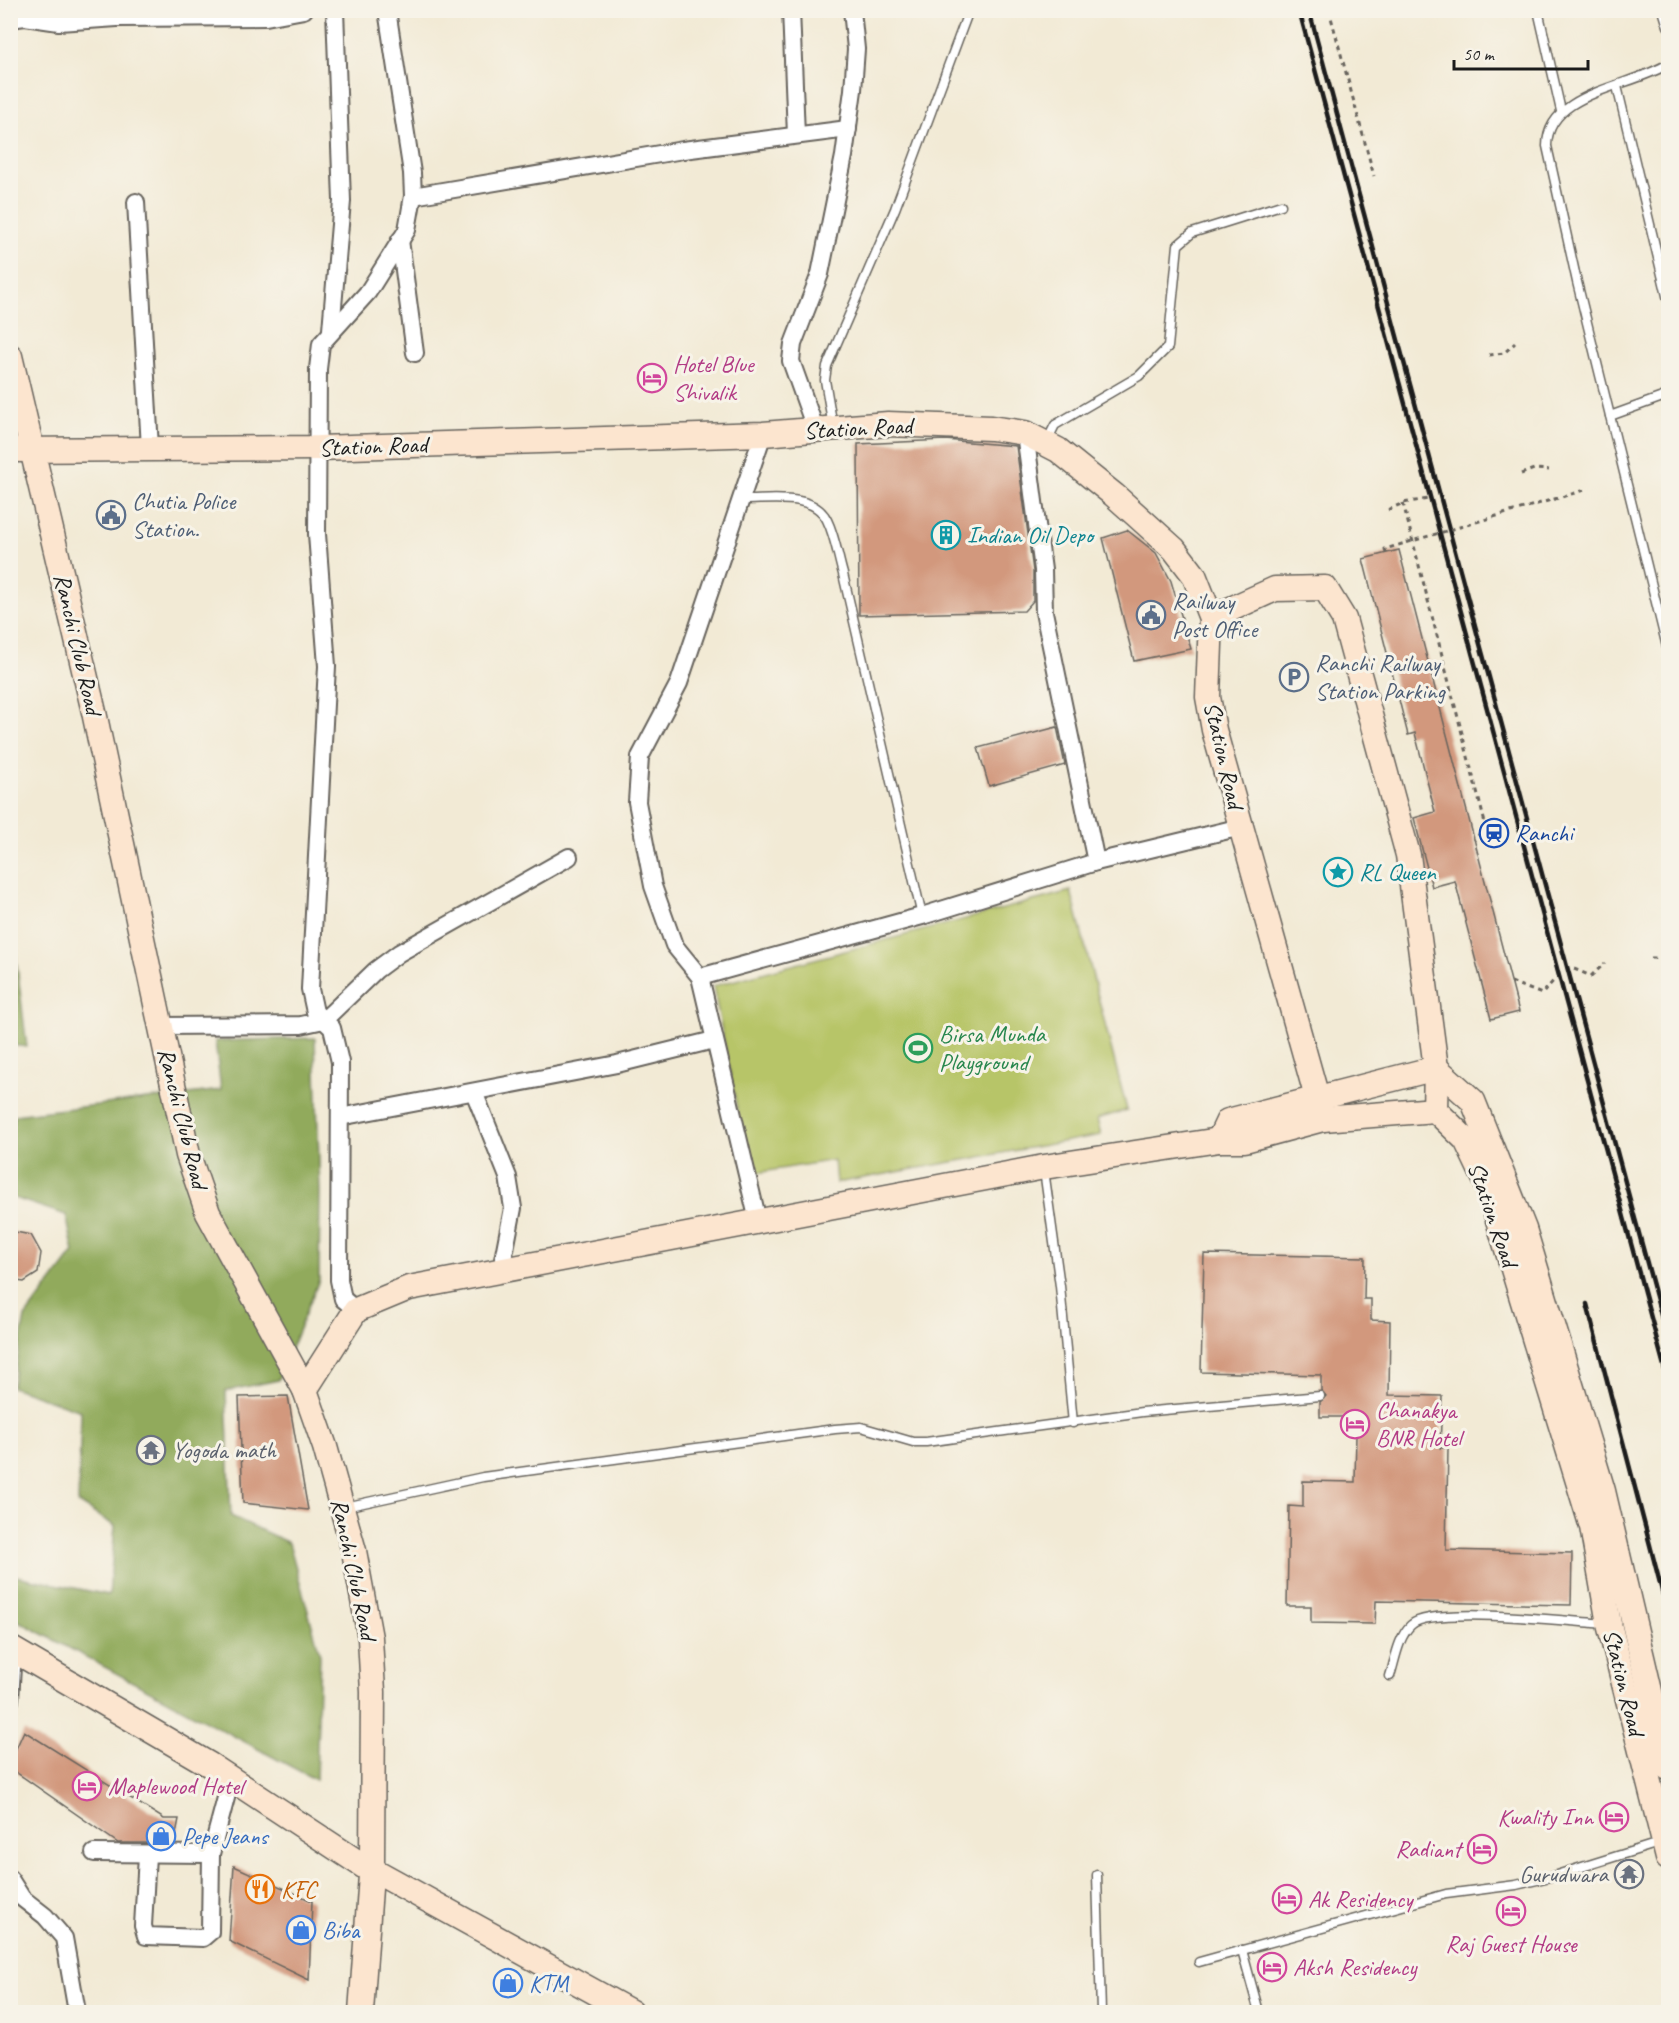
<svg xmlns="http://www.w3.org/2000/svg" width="1679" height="2023" viewBox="0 0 1679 2023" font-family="Caveat,sans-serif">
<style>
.green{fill:#b7c567;stroke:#6a7042;stroke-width:1.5}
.forest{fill:#91aa5c;stroke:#56633c;stroke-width:1.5}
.building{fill:#d2987d}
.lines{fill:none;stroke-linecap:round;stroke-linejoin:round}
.lane-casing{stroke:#67645d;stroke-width:11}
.street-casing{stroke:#67645d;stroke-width:20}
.secondary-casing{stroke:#67645d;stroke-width:27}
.path{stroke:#67645d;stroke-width:3;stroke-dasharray:4.5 4.5;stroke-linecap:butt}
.lane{stroke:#fff;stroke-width:8}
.street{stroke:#fff;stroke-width:16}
.secondary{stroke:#fce5cf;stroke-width:24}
.rail{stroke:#1c1c1c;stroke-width:4.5}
.path-bridge{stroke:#67645d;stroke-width:3;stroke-dasharray:4.5 4.5;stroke-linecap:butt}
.labels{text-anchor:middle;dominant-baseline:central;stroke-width:6;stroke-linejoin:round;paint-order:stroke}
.hotel-label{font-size:24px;fill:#b23c85;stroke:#f7f3e8;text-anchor:start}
.street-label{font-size:24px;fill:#1c1c1c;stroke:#f7f3e8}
.service-label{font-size:24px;fill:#4e5e75;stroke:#f7f3e8;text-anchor:start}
.culture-label{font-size:24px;fill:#0d838f;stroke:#f7f3e8;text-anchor:start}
.transit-label{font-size:24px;fill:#164399;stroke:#f7f3e8;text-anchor:start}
.leisure-label{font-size:24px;fill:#27864d;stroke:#f7f3e8;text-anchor:start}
.worship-label{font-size:24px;fill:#5b616d;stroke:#f7f3e8;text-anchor:start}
.shop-label{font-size:24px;fill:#366cbe;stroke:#f7f3e8;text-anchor:start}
.food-label{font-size:24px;fill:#c56008;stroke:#f7f3e8;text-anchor:start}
</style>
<rect width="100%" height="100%" fill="#f7f3e8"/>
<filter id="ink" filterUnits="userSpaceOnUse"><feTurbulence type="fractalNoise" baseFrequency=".0167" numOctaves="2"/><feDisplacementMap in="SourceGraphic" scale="12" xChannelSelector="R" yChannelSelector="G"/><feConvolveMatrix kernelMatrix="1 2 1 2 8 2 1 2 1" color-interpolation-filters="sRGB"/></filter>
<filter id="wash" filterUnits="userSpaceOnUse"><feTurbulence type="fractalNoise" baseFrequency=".008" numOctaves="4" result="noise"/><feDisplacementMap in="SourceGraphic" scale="24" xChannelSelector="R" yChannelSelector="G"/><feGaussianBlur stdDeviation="1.35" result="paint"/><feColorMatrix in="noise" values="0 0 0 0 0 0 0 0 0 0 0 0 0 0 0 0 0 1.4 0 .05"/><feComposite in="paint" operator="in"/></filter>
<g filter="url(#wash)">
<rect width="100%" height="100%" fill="#f2ead5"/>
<polygon class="green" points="1071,891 1127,1110 1097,1119 1101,1135 836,1183 834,1160 750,1174 713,986"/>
<g class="forest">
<polygon points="11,918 27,1047 11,1045"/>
<polygon points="315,1038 320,1193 319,1280 278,1380 226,1391 231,1516 289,1543 320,1654 316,1780 11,1617 11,1575 109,1595 115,1526 78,1503 81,1411 12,1387 25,1317 74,1252 66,1215 11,1197 11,1133 15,1115 221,1090 215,1041"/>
</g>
<g id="blocks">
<g class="building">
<polygon points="945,440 1016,446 1033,571 1033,601 1024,611 859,615 858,444"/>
<polygon points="1127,530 1156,553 1171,581 1191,649 1134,661 1103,538"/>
<polygon points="1399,550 1519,1012 1491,1019 1455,881 1432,887 1414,818 1435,812 1415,733 1408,735 1363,559"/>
<polygon points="1057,727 1065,765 989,786 978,748"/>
<polygon points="10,1231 31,1235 41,1253 38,1273 24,1282 10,1280"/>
<polygon points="1204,1254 1365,1257 1364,1299 1371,1299 1371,1320 1390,1321 1389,1395 1442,1396 1440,1448 1448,1448 1446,1550 1572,1553 1571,1605 1376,1601 1375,1624 1311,1623 1311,1606 1287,1606 1289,1506 1303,1507 1303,1481 1355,1482 1356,1435 1348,1435 1348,1417 1320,1417 1320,1402 1326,1396 1321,1390 1321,1375 1201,1372"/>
<polygon points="288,1396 308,1510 243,1503 239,1397"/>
<polygon points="24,1731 164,1819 179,1819 175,1839 163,1843 118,1843 10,1768 10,1762"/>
<polygon points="234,1866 312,1901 309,1980 229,1941"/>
</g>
</g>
</g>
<g filter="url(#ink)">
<use href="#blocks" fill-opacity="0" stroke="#67645d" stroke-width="1.5"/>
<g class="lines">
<g class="lane-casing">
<g id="lane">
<polyline points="1538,10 1561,111"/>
<polyline points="1663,10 1668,26"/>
<path d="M1668 64C1632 87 1547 92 1547 146L1577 282 1668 651"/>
<polyline points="1617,86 1668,300"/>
<polyline points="1610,416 1668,395"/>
<polyline points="833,427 825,380 827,366 895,209 969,10"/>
<polyline points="1047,441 1055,425 1139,376 1168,347 1178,245 1192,233 1281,205"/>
<path d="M740 500C767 501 813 491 827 520 835 536 838 557 843 574L922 916"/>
<polyline points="1044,1170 1060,1286 1073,1423"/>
<polyline points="345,1507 483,1477 835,1429 861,1427 913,1442 926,1442 1142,1412 1320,1396"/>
<path d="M1390 1676C1395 1661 1398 1637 1411 1625 1432 1605 1572 1622 1607 1624"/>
<polyline points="1097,1875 1101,2012"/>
<polyline points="1242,1950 1259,2012"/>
<polyline points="1199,1962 1446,1894 1516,1885 1550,1877 1662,1842"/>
</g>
</g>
<g class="street-casing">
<g id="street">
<polyline points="791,10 796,135"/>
<polyline points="10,19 25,17 59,22 117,18 266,17 304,10"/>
<polyline points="413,196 683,150 848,129"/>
<polyline points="136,202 150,448"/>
<polyline points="400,240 415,353"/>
<polyline points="331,330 342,201 335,10"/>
<polyline points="815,428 791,361 793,344 820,274 844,156 853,90 856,49 852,10"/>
<polyline points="1096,862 1241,827"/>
<polyline points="700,977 922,916 1096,862 1044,612 1043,570 1025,433"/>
<polyline points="161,1026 301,1025 324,1020 376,970 399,953 569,857"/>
<polyline points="474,1092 508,1177 513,1208 501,1270"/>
<polyline points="340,1117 617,1064 714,1040"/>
<polyline points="758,1221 700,977 674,945 653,886 637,802 640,757 679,683 763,434"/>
<polyline points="356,1310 343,1299 339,1280 340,1062 332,1028 315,1012 310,989 327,666 317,534 318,369 321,344 368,292 407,230 413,196 412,173 387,10"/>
<polyline points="10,1701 13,1649"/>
<polyline points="94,1853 211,1854 231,1779"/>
<polyline points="147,1855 143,1926 146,1936 203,1938 210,1932 211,1854"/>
<polyline points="10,1879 22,1898 45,1916 64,1938 77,2012"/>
</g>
</g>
<g class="secondary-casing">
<g id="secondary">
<polyline points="10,356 94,712 188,1155 208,1213 305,1390 325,1447 354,1551 370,1638 373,1692 372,1863"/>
<polyline points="10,450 318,448 763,434 888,424 991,428 1025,433 1058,450 1114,495 1174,549 1194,575 1211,618 1208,697 1214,730 1323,1119 1435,1110 1466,1140 1487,1184 1592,1527 1609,1624 1668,1858"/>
<polyline points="1211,618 1275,589 1325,588 1344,619 1408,855 1436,1068 1435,1110"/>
<polyline points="1219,1140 1228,1121 1436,1068 1473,1101 1524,1229 1603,1491 1668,1768"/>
<polyline points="305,1390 356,1310 409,1288 1044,1167 1219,1140 1245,1140 1323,1119"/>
<polyline points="10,1648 210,1765 365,1867"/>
<polyline points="377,1872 631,2012"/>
<polyline points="361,2012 371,1875"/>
</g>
</g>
<g class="path">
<polyline points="1329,10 1374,176"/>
<polyline points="1489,355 1504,353 1515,343"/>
<polyline points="1521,474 1534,469 1549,470"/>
<polyline points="1403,503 1486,827 1474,840"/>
<polyline points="1388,510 1403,503 1428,499"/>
<polyline points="1651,958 1665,958 1668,953"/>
<polyline points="1574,969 1591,976 1605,963"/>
<polyline points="1511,982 1542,994 1555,979"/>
</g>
<use href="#lane" class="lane"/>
<use href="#street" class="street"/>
<use href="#secondary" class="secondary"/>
<g class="rail">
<polyline points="1299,10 1668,1381"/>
<polyline points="1309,10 1668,1341"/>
<polyline points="1587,1304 1668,1614"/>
</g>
<polyline class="path-bridge" points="1386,553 1385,549 1585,490"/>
</g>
</g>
<defs>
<g id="hotel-ring" transform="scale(1.5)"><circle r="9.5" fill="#f7f3e8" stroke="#d1479c" stroke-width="1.5"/><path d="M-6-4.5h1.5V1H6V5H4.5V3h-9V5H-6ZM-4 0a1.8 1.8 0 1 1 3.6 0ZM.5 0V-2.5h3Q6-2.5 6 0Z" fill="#d1479c"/></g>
<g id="civic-ring" transform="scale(1.5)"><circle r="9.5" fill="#f7f3e8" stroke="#5c6f8a" stroke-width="1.5"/><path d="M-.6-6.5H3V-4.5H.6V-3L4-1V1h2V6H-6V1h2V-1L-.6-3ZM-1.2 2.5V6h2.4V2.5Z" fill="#5c6f8a"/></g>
<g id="building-ring" transform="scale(1.5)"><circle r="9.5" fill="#f7f3e8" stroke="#0f9aa8" stroke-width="1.5"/><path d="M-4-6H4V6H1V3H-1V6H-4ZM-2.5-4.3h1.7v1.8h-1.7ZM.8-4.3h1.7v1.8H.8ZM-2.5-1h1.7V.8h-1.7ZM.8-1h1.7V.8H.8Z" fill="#0f9aa8"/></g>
<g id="parking-ring" transform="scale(1.5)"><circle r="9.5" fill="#f7f3e8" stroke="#5c6f8a" stroke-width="1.5"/><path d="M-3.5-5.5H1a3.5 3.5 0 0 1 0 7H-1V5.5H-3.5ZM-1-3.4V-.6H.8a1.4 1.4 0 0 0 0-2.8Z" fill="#5c6f8a"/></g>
<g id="station-ring" transform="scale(1.5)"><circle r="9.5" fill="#f7f3e8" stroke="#1a4fb4" stroke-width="1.5"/><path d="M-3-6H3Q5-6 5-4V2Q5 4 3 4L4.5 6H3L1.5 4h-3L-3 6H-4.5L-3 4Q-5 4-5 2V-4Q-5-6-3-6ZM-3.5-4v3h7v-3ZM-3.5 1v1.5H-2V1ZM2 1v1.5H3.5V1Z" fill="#1a4fb4"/></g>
<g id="sight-ring" transform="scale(1.5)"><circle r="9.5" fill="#f7f3e8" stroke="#0f9aa8" stroke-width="1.5"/><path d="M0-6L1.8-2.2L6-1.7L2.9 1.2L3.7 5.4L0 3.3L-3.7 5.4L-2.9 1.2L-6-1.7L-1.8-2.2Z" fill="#0f9aa8"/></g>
<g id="stadium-ring" transform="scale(1.5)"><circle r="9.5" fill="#f7f3e8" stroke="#2e9e5b" stroke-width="1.5"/><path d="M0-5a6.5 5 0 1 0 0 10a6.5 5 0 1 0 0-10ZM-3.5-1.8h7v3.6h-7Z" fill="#2e9e5b"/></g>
<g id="temple-ring" transform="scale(1.5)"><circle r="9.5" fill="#f7f3e8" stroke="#6b7280" stroke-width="1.5"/><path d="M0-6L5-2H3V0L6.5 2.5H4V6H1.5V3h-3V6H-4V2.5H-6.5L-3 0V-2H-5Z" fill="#6b7280"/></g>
<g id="shop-ring" transform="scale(1.5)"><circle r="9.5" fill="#f7f3e8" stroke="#3f7fe0" stroke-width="1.5"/><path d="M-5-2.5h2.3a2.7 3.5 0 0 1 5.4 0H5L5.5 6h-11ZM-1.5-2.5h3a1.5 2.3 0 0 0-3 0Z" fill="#3f7fe0"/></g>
<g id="restaurant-ring" transform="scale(1.5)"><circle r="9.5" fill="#f7f3e8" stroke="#e8710a" stroke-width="1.5"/><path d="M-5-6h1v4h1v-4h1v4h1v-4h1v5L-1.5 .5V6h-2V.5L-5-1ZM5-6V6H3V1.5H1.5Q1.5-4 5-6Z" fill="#e8710a"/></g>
</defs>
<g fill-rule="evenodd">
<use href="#hotel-ring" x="652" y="378"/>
<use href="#civic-ring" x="111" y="515"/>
<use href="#building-ring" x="946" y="535"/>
<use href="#civic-ring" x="1151" y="615"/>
<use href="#parking-ring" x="1294" y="677"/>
<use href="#station-ring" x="1494" y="833"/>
<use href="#sight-ring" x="1338" y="872"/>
<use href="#stadium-ring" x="918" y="1048"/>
<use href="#hotel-ring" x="1355" y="1424"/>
<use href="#temple-ring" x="151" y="1450"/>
<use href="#hotel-ring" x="87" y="1786"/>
<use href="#hotel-ring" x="1614" y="1817"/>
<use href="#shop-ring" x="161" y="1836"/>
<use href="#hotel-ring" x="1482" y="1849"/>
<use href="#temple-ring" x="1629" y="1874"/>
<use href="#restaurant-ring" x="260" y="1889"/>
<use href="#hotel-ring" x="1287" y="1899"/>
<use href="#hotel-ring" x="1511" y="1911"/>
<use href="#shop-ring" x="301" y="1930"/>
<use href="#hotel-ring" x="1272" y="1967"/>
<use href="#shop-ring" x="508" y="1983"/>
</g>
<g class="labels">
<g class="hotel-label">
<text x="673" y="364">Hotel Blue<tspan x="673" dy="28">Shivalik</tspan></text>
<text x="1376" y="1410">Chanakya<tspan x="1376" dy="28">BNR Hotel</tspan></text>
<text x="108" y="1786">Maplewood Hotel</text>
<text x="1593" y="1817" text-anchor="end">Kwality Inn</text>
<text x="1461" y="1849" text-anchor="end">Radiant</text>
<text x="1308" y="1899">Ak Residency</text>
<text x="1511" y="1944" text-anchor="middle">Raj Guest House</text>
<text x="1293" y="1967">Aksh Residency</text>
</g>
<g class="street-label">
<text transform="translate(858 428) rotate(-3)">Station Road</text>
<text transform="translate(373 446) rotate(-2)">Station Road</text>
<text transform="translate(78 644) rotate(77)">Ranchi Club Road</text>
<text transform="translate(1224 755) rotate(77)">Station Road</text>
<text transform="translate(183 1118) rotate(76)">Ranchi Club Road</text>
<text transform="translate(1493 1214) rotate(71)">Station Road</text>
<text transform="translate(354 1569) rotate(78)">Ranchi Club Road</text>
<text transform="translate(1624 1682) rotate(76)">Station Road</text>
</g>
<g class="service-label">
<text x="132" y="501">Chutia Police<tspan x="132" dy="28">Station.</tspan></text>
<text x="1172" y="601">Railway<tspan x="1172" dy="28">Post Office</tspan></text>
<text x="1315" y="663">Ranchi Railway<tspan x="1315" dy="28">Station Parking</tspan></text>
</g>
<g class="culture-label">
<text x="967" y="535">Indian Oil Depo</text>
<text x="1359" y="872">RL Queen</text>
</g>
<g class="transit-label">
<text x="1515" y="833">Ranchi</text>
</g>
<g class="leisure-label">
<text x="939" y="1034">Birsa Munda<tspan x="939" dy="28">Playground</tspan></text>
</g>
<g class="worship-label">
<text x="172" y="1450">Yogoda math</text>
<text x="1608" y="1874" text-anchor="end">Gurudwara</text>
</g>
<g class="shop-label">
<text x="182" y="1836">Pepe Jeans</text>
<text x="322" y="1930">Biba</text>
<text x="529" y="1983">KTM</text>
</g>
<g class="food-label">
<text x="281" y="1889">KFC</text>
</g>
</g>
<rect width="1679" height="2023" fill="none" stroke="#f7f3e8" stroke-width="36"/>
<path d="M1454 60v9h134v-9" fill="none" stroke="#1c1c1c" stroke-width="3"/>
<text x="1463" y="60" font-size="18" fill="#1c1c1c" stroke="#f7f3e8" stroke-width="4.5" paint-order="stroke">50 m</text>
</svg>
